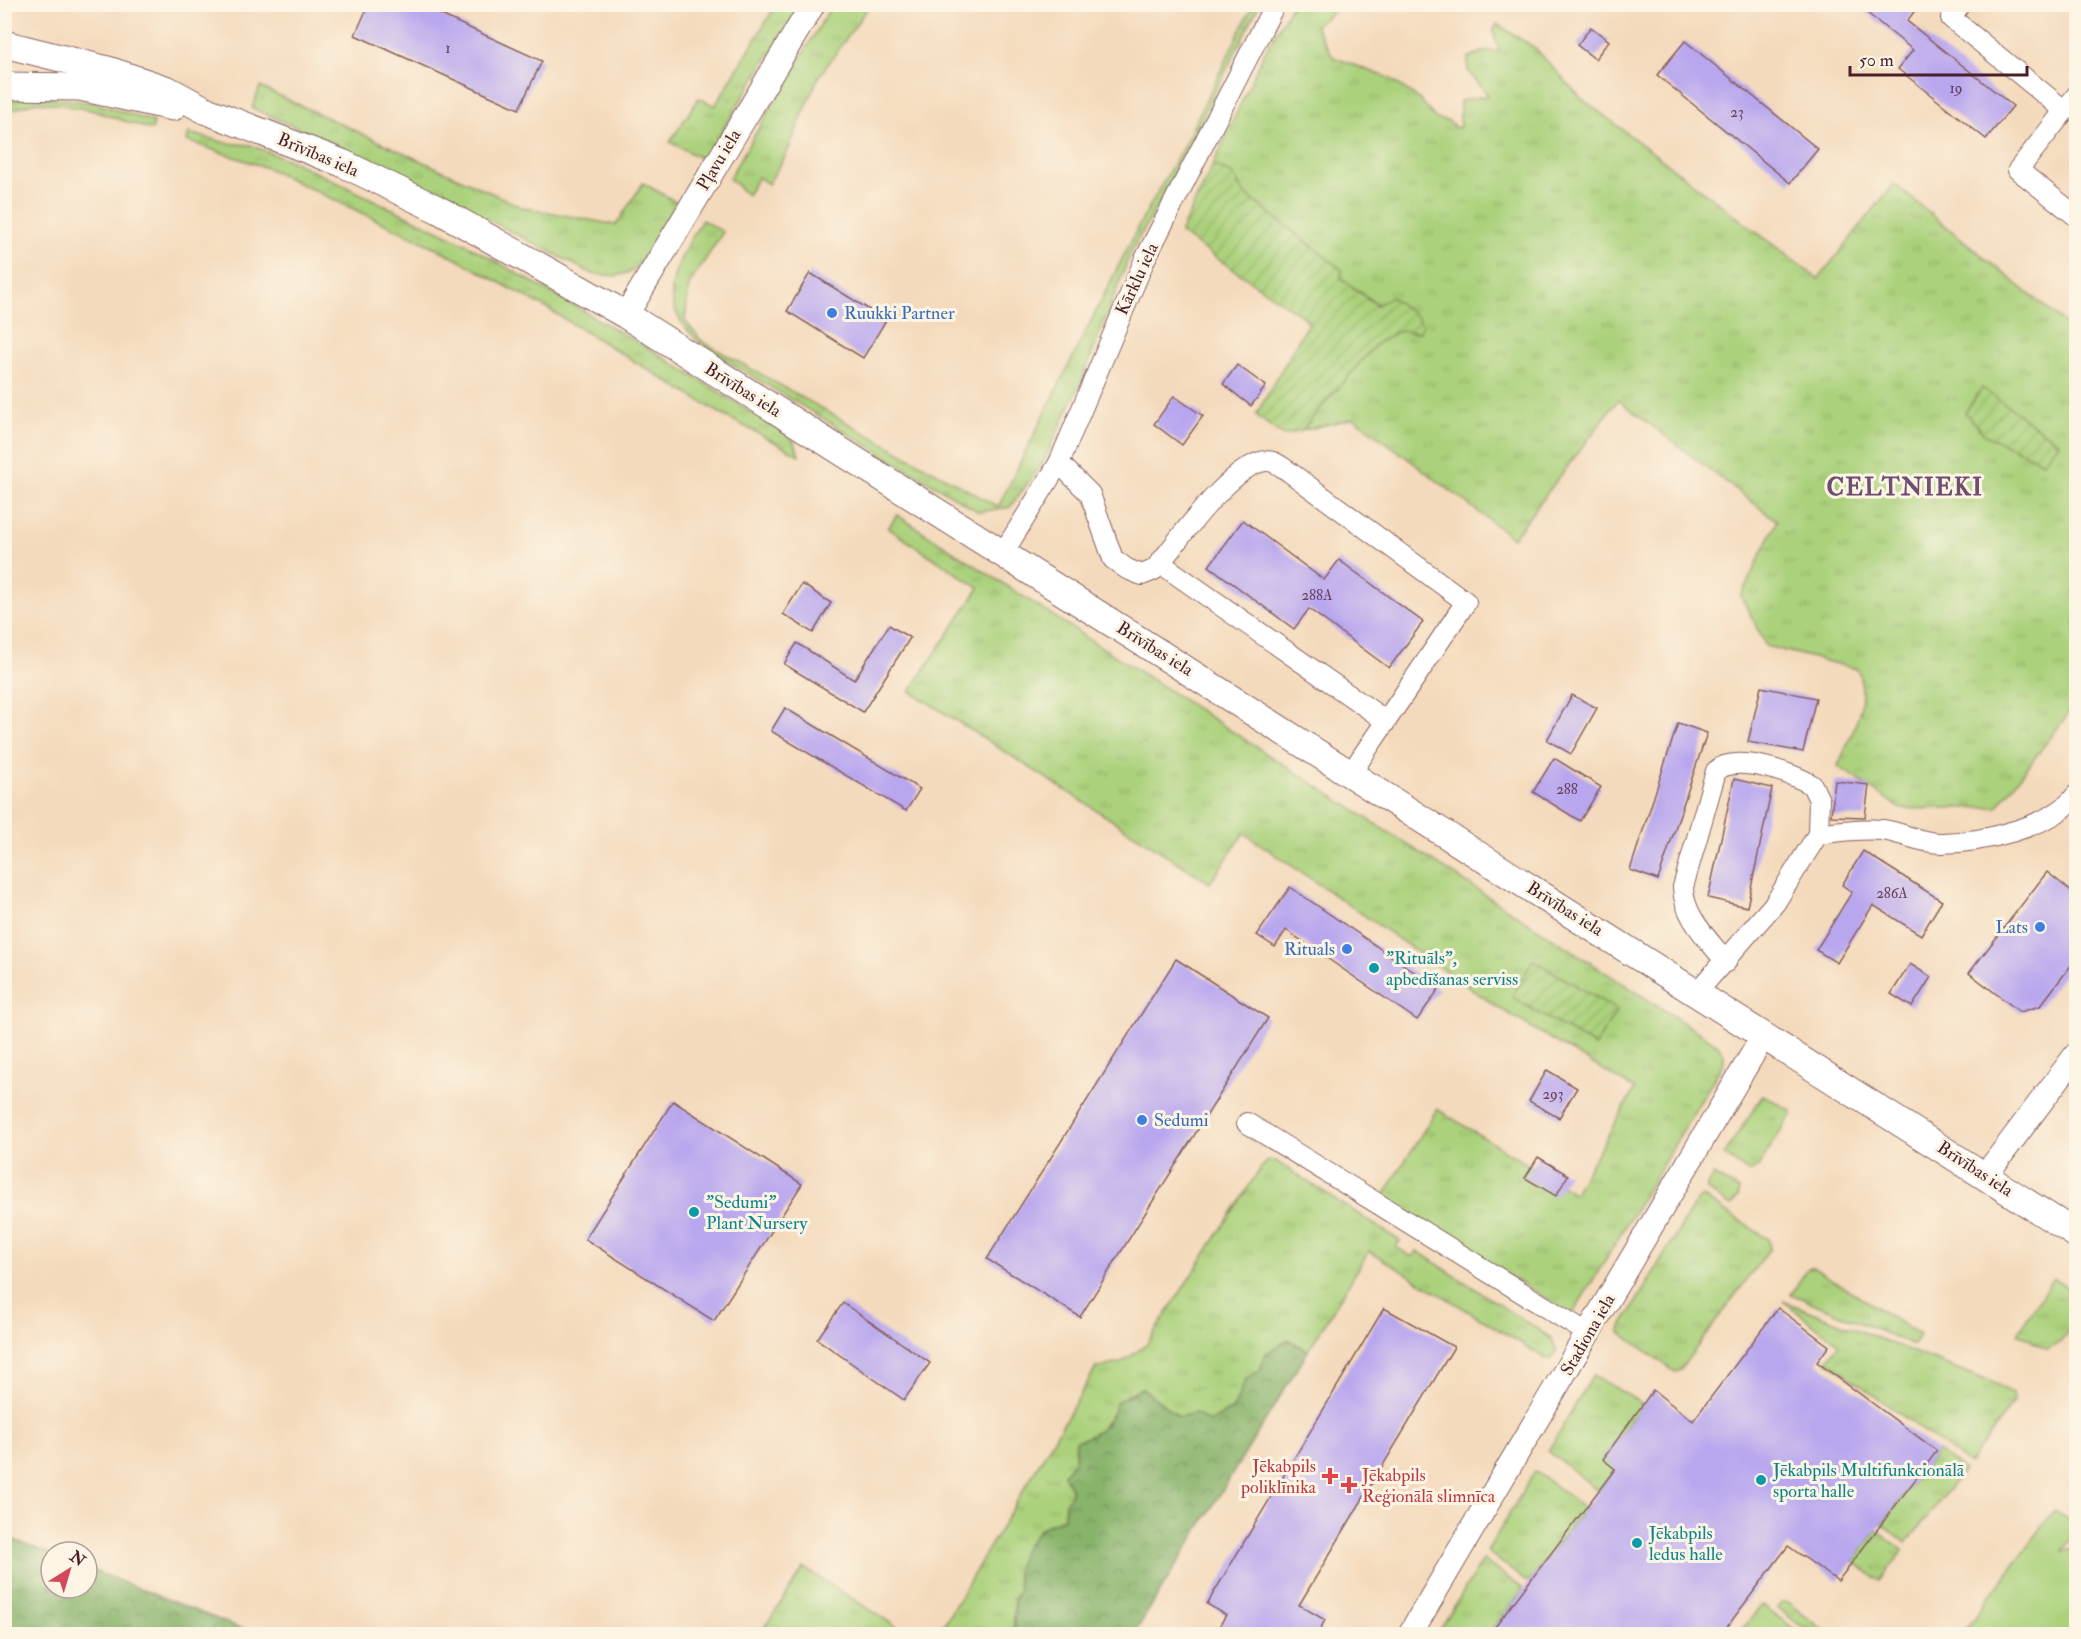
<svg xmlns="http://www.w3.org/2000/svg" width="2081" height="1639" viewBox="0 0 2081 1639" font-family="'IM FELL Double Pica',serif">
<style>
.grass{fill:url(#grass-tufts);stroke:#7a7853;stroke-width:1.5}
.forest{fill:url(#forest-crowns);stroke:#69694b;stroke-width:1.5}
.garden{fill:url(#garden-furrows);stroke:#7a7853;stroke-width:1.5}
.pitch{fill:#abd17b;stroke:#7a7853;stroke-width:1.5}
.building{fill:#b8a6ee}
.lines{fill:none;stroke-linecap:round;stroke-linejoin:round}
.minor-casing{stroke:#86605e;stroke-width:22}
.tertiary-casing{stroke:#86605e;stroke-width:26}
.secondary-casing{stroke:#86605e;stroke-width:29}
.minor{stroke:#fff;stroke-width:20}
.tertiary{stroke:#fff;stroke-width:24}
.secondary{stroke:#fff;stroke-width:27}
.shop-dot{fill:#3f7fe0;stroke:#fcf5e5;stroke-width:2}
.culture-dot{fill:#0f9aa8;stroke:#fcf5e5;stroke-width:2}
.health-dot{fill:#e0444e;stroke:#fcf5e5;stroke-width:2}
.labels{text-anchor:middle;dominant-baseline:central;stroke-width:6;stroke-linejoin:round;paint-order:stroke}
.number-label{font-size:15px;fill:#66415c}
.street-label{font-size:18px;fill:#4a1f2b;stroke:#fcf5e5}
.shop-label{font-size:18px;fill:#366cbe;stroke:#fcf5e5;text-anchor:start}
.culture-label{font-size:18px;fill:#0d838f;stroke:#fcf5e5;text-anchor:start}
.health-label{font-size:18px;fill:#be3a42;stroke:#fcf5e5;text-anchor:end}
.district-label{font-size:24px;font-weight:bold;letter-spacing:1.5px;fill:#704e6f;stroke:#fcf5e5}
</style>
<defs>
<pattern id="grass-tufts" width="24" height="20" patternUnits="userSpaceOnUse" patternTransform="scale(1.5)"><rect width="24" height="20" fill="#abd17b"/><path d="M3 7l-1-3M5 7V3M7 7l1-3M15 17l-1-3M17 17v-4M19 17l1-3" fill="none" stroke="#95b36a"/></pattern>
<pattern id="forest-crowns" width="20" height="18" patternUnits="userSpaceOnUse" patternTransform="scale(1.5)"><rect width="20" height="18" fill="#88b36b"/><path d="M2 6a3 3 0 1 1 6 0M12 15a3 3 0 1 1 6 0" fill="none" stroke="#719158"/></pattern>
<pattern id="garden-furrows" width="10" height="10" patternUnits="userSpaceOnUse" patternTransform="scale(1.5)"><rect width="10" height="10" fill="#abd17b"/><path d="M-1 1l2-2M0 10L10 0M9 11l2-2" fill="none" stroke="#95b36a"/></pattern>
</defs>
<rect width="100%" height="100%" fill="#fcf5e5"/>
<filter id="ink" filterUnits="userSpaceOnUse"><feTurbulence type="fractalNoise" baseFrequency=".0167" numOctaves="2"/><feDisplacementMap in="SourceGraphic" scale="12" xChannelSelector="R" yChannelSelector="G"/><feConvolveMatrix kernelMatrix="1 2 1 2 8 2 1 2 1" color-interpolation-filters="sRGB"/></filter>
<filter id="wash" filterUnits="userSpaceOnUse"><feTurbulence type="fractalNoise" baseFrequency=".008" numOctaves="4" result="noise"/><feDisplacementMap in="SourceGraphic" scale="24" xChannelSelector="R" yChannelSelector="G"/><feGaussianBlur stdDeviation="1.35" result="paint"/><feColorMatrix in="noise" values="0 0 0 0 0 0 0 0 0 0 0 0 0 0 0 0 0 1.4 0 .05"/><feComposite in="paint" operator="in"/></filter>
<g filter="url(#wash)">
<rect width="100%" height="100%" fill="#f4dabc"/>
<g class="grass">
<path d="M1336 4 1335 10 1315 26 1333 57 1391 79 1421 101 1436 119 1449 121 1456 128 1460 127V101L1488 95 1468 71V58L1482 52 1499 51 1493 31 1497 24 1535 48 1581 98 1818 279 1894 184 2076 332V704L1997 807 1901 809 1838 766C1850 736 1872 701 1857 669L1766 646 1741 596 1777 521 1618 400 1513 538 1354 418 1301 431 1377 343 1398 331 1419 332 1341 279 1342 270 1245 194 1232 174 1213 165 1263 55 1292 5Z"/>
<polygon points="776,5 800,5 704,160 670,142 699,98 715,106"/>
<polygon points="832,5 870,5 818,78 786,155 768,184 758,177 747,195 729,178"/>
<path d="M1253 5H1259L1163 196 1131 252 1083 377 1043 463 1010 507 979 512 710 351C651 304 670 276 702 220L723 232 689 285 685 321 703 342 998 507 1138 227 1184 145Z"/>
<polygon points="260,87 522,207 616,225 643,183 678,203 635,270 617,276 593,274 383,165 252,108"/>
<polygon points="29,95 94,103 154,122 152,130 91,110 57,104 35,102 5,112 5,104"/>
<polygon points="189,133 226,143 250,145 294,162 464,243 648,348 787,434 795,443 799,455 723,415 543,306 440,250 267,168 187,141"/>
<polygon points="897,515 1718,1045 1724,1054 1724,1062 1572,1315 1383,1197 1437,1109 1574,1193 1635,1089 1499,1008 1244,833 1210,883 910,691 979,588 888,528"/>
<polygon points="1763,1095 1793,1112 1758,1167 1749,1172 1724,1155"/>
<polygon points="1268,1161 1276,1161 1400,1241 1396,1247 1412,1257 1417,1251 1551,1338 1557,1351 1550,1361 1369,1251 1308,1351 1289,1340 1260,1370 1246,1379 1233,1409 1209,1422 1195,1413 1180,1417 1142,1388 1128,1394 1096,1435 1076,1441 1075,1460 1064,1474 1072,1491 1065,1504 1064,1518 1040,1528 1017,1571 1019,1590 1014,1600 1014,1634 938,1634 1096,1368 1121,1363 1147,1344 1260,1169"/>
<polygon points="1713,1175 1739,1190 1739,1195 1731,1206 1707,1190 1707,1185"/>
<polygon points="1703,1197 1768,1239 1770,1248 1680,1370 1675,1372 1620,1332 1620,1329 1697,1200"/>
<polygon points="1808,1268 1814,1268 1920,1335 1914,1345 1791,1294"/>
<polygon points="2053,1278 2076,1293 2076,1320 2059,1343 2047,1350 2018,1333"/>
<polygon points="1783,1301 1996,1384 2012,1394 2014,1401 1969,1464 1827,1361 1839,1344"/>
<polygon points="1593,1375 1643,1404 1603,1458 1615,1469 1599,1491 1548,1451"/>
<polygon points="1937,1451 1964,1470 1907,1543 1882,1524"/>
<polygon points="1535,1471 1585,1508 1530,1581 1525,1581 1487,1551"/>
<polygon points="1877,1530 1903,1550 1880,1581 1853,1561"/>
<polygon points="1483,1560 1522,1588 1522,1591 1489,1634 1437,1634"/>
<polygon points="804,1568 908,1634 760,1634"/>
<polygon points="1781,1602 1787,1602 1829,1634 1812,1634 1781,1611 1778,1608"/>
</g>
<g class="forest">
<path d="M1289 1340 1308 1351 1134 1634H1014V1600L1019 1590 1017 1571 1021 1553 1040 1528 1064 1518 1065 1504 1072 1491 1064 1474 1075 1460 1076 1441C1098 1434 1111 1426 1116 1402L1142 1388 1179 1417 1195 1413 1209 1422 1233 1409 1246 1379 1260 1370 1266 1353Z"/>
<polygon points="4,1536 51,1554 51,1588 87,1588 87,1568 255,1634 5,1634"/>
</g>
<g class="garden">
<polygon points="1213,165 1232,174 1245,194 1342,270 1341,279 1377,305 1391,297 1417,317 1423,325 1419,332 1398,331 1377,343 1301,431 1283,436 1256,415 1309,321 1180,233"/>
<polygon points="1982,388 2059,443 2043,462 1985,435 1965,413"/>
<polygon points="1533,960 1617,1010 1595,1046 1512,997"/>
</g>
<g class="pitch">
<polygon points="2055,1510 2076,1526 2076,1533 2063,1551 2076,1549 2076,1634 1962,1634"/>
<polygon points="1761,1605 1802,1634 1739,1634"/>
</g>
<g id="blocks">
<g class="building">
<polygon points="369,4 417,4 542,61 519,109 355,35"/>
<polygon points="1856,4 1920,4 1907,21 2013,106 1986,139 1898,69 1913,50"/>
<polygon points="1591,27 1609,41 1595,59 1577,45"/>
<polygon points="1685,41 1818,149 1790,183 1657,75"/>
<polygon points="810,273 886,320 863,358 787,311"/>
<polygon points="1237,365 1266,386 1251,406 1223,384"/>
<polygon points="1174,396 1203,416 1182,445 1154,424"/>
<polygon points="1243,520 1324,580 1339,560 1423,622 1389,668 1309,609 1294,629 1209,566"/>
<polygon points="802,584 831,603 813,633 783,614"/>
<polygon points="889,625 910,638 863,712 784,664 797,643 854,680"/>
<polygon points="1761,687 1816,698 1803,752 1748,742"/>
<polygon points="1572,695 1597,708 1571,754 1547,740"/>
<polygon points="785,708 920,789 906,811 771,731"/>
<polygon points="1678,723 1707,733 1658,880 1630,870"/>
<polygon points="1554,758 1601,787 1580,821 1533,792"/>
<polygon points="1734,779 1772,788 1747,907 1708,898"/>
<polygon points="1835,781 1869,785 1865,817 1831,816"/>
<polygon points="1863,851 1942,901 1921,935 1873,905 1837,963 1816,950 1852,892 1842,885"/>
<polygon points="2047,872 2076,895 2076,959 2040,1006 2020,1012 1969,973"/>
<polygon points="1290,887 1439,989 1417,1020 1286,930 1275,947 1257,935"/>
<polygon points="1176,959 1268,1018 1080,1317 987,1259"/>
<polygon points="1910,964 1931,977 1912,1007 1891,994"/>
<polygon points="1547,1070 1577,1088 1559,1118 1529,1101"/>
<polygon points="673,1101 802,1184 714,1321 585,1239"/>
<polygon points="1538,1157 1568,1175 1556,1196 1525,1178"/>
<polygon points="843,1303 930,1363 904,1400 817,1339"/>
<polygon points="1384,1308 1454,1347 1299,1605 1325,1620 1317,1635 1214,1635 1226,1615 1207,1604"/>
<polygon points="1778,1308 1829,1346 1817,1362 1937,1451 1838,1581 1788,1546 1721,1635 1489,1635 1615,1469 1603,1459 1653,1390 1693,1421"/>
</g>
</g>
</g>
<g filter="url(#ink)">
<use href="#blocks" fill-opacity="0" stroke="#86605e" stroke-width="1.5"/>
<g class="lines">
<g class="minor-casing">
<g id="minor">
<polyline points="1960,4 1951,18 2065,111"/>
<polyline points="2076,96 2018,170 2076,216"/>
<path d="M1059 463 1090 494 1113 559 1127 569 1142 575 1154 570 1160 563C1179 539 1235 461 1267 461 1275 461 1282 467 1288 471L1466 602 1386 721 1160 563"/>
<polyline points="1003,553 1059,463 1145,259 1275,4"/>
<polyline points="1351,773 1386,721"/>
<path d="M1726 962C1709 940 1683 916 1683 887L1716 771C1734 753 1793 773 1812 785L1819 800 1818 834"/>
<path d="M1697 992 1775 903 1818 834C1839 831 1862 828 1883 830 1903 833 1921 843 1941 843 1979 843 2054 827 2076 795"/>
<polyline points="1247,1123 1589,1334"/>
</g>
</g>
<g class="tertiary-casing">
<g id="tertiary">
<polyline points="626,315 813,4"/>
<polyline points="1985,1176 2076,1055"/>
<polyline points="1410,1634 1764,1035"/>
</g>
</g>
<g class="secondary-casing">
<g id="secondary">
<polyline points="4,44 108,70 168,90 207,111 342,163 439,210 626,315 2076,1234"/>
<polyline points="4,86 80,87 173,107"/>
</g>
</g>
<use href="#minor" class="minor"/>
<use href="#tertiary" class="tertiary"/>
<use href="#secondary" class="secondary"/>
</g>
</g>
<g class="shop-dot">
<circle cx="832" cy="313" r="6"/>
<circle cx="2040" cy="927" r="6"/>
<circle cx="1347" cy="949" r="6"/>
<circle cx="1142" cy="1120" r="6"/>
</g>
<g class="culture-dot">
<circle cx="1374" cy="968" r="6"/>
<circle cx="694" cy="1212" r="6"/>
<circle cx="1761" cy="1480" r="6"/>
<circle cx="1637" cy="1543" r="6"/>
</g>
<g class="health-dot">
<path d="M1327 1467h6v6h6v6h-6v6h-6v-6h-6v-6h6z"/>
<path d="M1346 1476h6v6h6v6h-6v6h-6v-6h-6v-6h6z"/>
</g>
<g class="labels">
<g class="number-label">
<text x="448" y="48">1</text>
<text x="1956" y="88">19</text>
<text x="1737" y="112">23</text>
<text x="1317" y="595">288A</text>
<text x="1567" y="789">288</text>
<text x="1892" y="893">286A</text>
<text x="1553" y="1094">293</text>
</g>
<g class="street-label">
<text transform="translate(318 155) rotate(23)">Brīvības iela</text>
<text transform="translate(719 160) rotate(-59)">Pļavu iela</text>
<text transform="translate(1137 279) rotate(-65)">Kārklu iela</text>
<text transform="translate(743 390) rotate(32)">Brīvības iela</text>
<text transform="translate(1155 649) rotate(32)">Brīvības iela</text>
<text transform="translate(1565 909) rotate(32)">Brīvības iela</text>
<text transform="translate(1975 1169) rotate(33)">Brīvības iela</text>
<text transform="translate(1588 1335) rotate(-60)">Stadiona iela</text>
</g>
<g class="shop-label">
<text x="844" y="313">Ruukki Partner</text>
<text x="2028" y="927" text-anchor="end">Lats</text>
<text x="1335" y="949" text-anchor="end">Rituals</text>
<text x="1154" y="1120">Sedumi</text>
</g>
<g class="culture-label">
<text x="1386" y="958">"Rituāls",<tspan x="1386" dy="21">apbedīšanas serviss</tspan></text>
<text x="706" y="1202">"Sedumi"<tspan x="706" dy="21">Plant Nursery</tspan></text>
<text x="1773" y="1470">Jēkabpils Multifunkcionālā<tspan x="1773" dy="21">sporta halle</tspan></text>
<text x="1649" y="1533">Jēkabpils<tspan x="1649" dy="21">ledus halle</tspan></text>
</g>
<g class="health-label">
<text x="1316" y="1466">Jēkabpils<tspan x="1316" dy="21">poliklīnika</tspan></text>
<text x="1362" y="1475" text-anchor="start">Jēkabpils<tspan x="1362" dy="21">Reģionālā slimnīca</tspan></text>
</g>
<g class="district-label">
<text x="1905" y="487">CELTNIEKI</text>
</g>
</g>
<rect width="2081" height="1639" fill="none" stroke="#fcf5e5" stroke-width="24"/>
<g transform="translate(69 1570) rotate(37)"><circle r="28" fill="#fcf5e5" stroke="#b59f9b" stroke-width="1.5"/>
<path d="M0-4.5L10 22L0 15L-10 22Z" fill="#d1495b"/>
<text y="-9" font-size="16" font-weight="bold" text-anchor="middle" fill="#4a1f2b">N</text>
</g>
<path d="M1850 66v9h177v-9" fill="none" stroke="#4a1f2b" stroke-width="3"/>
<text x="1859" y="66" font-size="18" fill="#4a1f2b" stroke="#fcf5e5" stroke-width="4.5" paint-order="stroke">50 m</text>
</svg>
